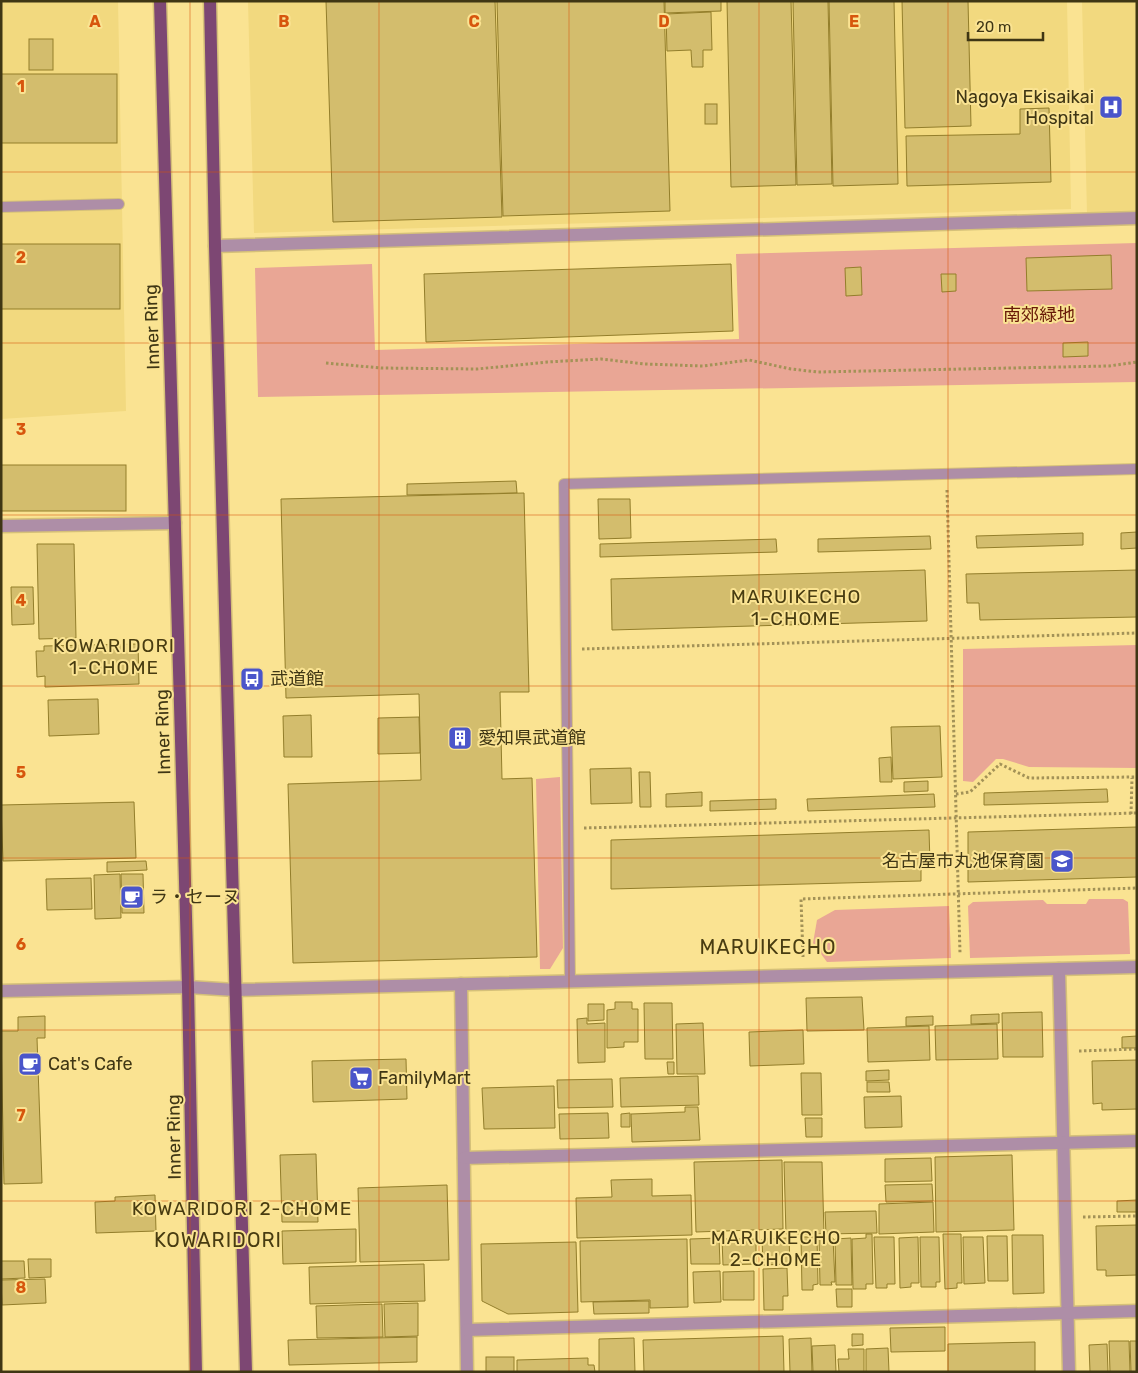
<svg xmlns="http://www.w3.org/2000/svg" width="1138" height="1373" viewBox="0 0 1138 1373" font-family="Rubik,'Noto Sans JP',sans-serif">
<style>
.built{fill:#f2d97f}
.green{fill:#e9a695}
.building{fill:#d3bd6d;stroke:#937e2b}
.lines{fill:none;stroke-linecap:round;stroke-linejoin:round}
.lane-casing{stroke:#d5c079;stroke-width:12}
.street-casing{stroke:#d5c079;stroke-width:15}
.primary-casing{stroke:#d5c079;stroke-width:15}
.path{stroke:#a39257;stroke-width:3;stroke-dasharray:2.5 2.5;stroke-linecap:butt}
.lane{stroke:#ae8ea7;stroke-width:10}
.street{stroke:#ae8ea7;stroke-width:12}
.primary{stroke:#7d4773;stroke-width:12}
.grid{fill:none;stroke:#d7560d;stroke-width:1;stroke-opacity:0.55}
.labels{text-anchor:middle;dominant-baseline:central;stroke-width:4;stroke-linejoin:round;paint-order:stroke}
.poi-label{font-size:18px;fill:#3f3614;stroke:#fae392;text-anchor:start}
.park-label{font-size:18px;fill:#681907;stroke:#fae392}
.street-label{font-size:18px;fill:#3f3614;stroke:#fae392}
.neighbourhood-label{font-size:19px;letter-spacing:1px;fill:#483c11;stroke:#fae392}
.quarter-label{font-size:20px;letter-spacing:1px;fill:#483c11;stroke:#fae392}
.grid-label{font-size:16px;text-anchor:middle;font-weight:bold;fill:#d7560d;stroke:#fae392;stroke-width:4;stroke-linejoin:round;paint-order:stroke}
</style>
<rect width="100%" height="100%" fill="#fae392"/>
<g class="built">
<polygon points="1,1 118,1 126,411 1,419"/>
<polygon points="248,1 1067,1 1071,209 254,233"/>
<polygon points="1082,1 1137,1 1137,213 1087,214"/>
</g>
<g class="green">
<polygon points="1137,243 1137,382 258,397 255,268 372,264 375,350 739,339 736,254"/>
<polygon points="1137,645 1137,768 1029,767 1003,759 996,759 973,782 963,781 963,649"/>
<polygon points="560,777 563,948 550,969 540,969 536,779"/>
<polygon points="1089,899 1123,899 1128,902 1130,954 970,958 968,906 973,902 1043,900 1047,904 1086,904"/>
<polygon points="949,906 951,958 827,962 813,943 817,920 835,910"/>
</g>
<g class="building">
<polygon points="326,1 495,1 502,217 333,222"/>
<polygon points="497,1 664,1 670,211 503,216"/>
<polygon points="665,1 721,1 721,11 665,13"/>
<polygon points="727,1 791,1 796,185 731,187"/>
<polygon points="793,1 828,1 832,184 797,185"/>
<polygon points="829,1 894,1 898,184 833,186"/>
<polygon points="902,1 968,1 971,126 905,128"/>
<polygon points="711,12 712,50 703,50 703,67 692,67 691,50 667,51 666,14"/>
<rect x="29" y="39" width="24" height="31"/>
<rect x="1" y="74" width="116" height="69"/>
<rect x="705" y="104" width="12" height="20"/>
<polygon points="1049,108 1051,182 907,186 906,136 1020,134 1020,109"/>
<rect x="1" y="244" width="119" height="65"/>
<polygon points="1111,255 1112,289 1027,291 1026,258"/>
<polygon points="731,264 733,331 426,342 424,274"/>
<polygon points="861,267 862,295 846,296 845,268"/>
<polygon points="941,274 956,274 956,291 942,292"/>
<polygon points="1088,342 1088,356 1063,357 1063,343"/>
<rect x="1" y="465" width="125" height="46"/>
<polygon points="516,481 517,493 407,495 407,484"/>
<polygon points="524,493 529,692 500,692 502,779 532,778 537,957 293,963 288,784 421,780 419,694 286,698 281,499"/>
<polygon points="598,499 630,499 631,538 599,539"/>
<polygon points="1137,532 1137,548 1121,549 1121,533"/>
<polygon points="1083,533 1083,545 977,548 976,536"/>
<polygon points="930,536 931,549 818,552 818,539"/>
<polygon points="776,539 777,552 600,557 600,544"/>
<polygon points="37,544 74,544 76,638 39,639"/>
<polygon points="925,570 927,621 612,630 611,579"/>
<polygon points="1137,570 1137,617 980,620 979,603 967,603 966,574"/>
<polygon points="11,587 33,587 34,624 12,625"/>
<polygon points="138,644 139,684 45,687 45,676 37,677 36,651 44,651 44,646"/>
<polygon points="98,699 99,734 49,736 48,700"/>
<polygon points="311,715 312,757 284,757 283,716"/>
<polygon points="419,717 420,753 378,754 378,718"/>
<polygon points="940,726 942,777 893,779 891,727"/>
<polygon points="891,757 892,782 880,782 879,758"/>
<polygon points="631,768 632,803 591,804 590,769"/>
<polygon points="639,772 650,772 651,807 640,807"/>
<polygon points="928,781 928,791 904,792 904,782"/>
<polygon points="1107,789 1108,802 984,805 984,793"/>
<polygon points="702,792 702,806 666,807 666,794"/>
<polygon points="934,794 935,807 808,811 807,799"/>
<polygon points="776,799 776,809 710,811 710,801"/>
<polygon points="134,802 136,858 3,861 1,805"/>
<polygon points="1137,827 1137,877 968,882 968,832"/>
<polygon points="929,830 930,864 921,864 921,881 611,889 611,840"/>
<polygon points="146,861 147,870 107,872 107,862"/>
<polygon points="120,874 121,918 95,919 94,875"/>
<polygon points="121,874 143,874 144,913 122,913"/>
<polygon points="91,878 92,909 47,910 46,879"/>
<polygon points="862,997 864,1030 807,1031 806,998"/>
<polygon points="615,1002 632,1002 632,1009 638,1009 638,1042 624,1042 624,1047 607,1048 607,1010 615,1009"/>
<polygon points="644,1003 672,1003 673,1059 645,1059"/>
<polygon points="588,1004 604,1004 604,1020 588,1021"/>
<polygon points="1042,1012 1043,1057 1003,1057 1002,1013"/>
<polygon points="999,1014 999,1023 971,1024 971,1015"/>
<polygon points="45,1016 45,1038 37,1038 42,1183 4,1184 1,1031 18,1031 18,1017"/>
<polygon points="933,1016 933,1025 906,1026 906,1017"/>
<polygon points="587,1018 587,1024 605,1023 605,1062 578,1063 577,1019"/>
<polygon points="703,1023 705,1074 677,1074 676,1024"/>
<polygon points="997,1024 998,1059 936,1060 935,1026"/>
<polygon points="929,1026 930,1060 868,1062 867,1028"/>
<polygon points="803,1030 804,1064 750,1066 749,1032"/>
<polygon points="1137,1036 1137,1048 1122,1048 1122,1037"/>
<polygon points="406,1059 407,1099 313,1102 312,1061"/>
<polygon points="1137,1060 1137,1109 1102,1110 1102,1103 1093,1104 1092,1061"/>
<polygon points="667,1062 674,1062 674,1074 668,1074"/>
<polygon points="889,1070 889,1080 866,1081 866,1071"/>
<polygon points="801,1073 821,1073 822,1115 802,1115"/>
<polygon points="698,1076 699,1105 621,1107 620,1078"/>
<polygon points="612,1079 613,1107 558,1108 557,1080"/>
<polygon points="867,1082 889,1082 890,1092 867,1092"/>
<polygon points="554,1086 555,1128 484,1129 482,1088"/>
<polygon points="901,1096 902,1127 865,1128 864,1097"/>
<polygon points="685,1107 698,1107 700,1140 632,1142 631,1114 685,1112"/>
<polygon points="608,1113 609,1138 560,1139 559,1114"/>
<polygon points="630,1113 630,1127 621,1127 621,1114"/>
<polygon points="805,1118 822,1118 822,1137 806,1137"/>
<polygon points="316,1154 318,1222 282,1222 280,1155"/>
<polygon points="1012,1155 1014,1230 936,1232 935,1157"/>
<polygon points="931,1158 932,1181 885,1182 885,1159"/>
<polygon points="782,1160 783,1229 696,1232 694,1162"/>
<polygon points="784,1162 822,1162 824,1234 786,1234"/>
<polygon points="652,1179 652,1196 691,1195 692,1235 577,1238 576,1198 612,1197 611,1180"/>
<polygon points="932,1184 933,1201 886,1202 885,1185"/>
<polygon points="447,1185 449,1260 360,1262 358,1188"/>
<polygon points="155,1195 156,1231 96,1233 95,1202 115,1201 115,1197"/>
<polygon points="1137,1200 1137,1212 1117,1212 1117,1201"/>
<polygon points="933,1202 934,1232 879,1234 879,1204"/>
<polygon points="876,1211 877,1233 826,1234 825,1212"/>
<polygon points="1137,1225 1137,1275 1106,1276 1106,1270 1097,1270 1096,1226"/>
<polygon points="356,1229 356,1262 283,1264 282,1231"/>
<polygon points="866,1234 872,1234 873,1284 866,1284 866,1289 853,1289 852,1239 866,1238"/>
<polygon points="943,1234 961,1234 962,1283 957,1283 957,1288 945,1289"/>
<polygon points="1012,1235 1043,1235 1044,1293 1013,1294"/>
<polygon points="987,1236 1007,1236 1008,1281 988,1281"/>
<polygon points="801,1237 817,1237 818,1284 813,1285 813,1290 802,1290"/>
<polygon points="874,1237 894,1237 895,1284 887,1284 887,1288 876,1288"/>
<polygon points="918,1237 919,1283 911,1283 911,1287 900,1288 899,1238"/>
<polygon points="920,1237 939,1237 940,1282 936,1282 936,1287 921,1287"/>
<polygon points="963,1237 983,1237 985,1283 964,1284"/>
<polygon points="719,1238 720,1264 691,1264 690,1239"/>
<polygon points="789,1238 790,1264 763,1265 762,1239"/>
<polygon points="819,1238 833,1238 835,1282 831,1282 832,1285 820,1285"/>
<polygon points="851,1238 852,1285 836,1285 835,1239"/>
<polygon points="687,1239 688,1307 650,1308 650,1300 581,1302 580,1241"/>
<polygon points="722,1239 756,1239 756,1264 723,1265"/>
<polygon points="576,1242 578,1312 508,1314 482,1301 481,1244"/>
<polygon points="28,1259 51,1259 51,1277 29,1278"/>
<polygon points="1,1261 24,1261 25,1278 1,1279"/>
<polygon points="424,1264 425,1301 310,1304 309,1267"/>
<polygon points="787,1268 788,1296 783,1296 783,1310 764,1310 763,1269"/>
<polygon points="720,1271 721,1302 694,1303 693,1272"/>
<polygon points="754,1271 754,1300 723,1300 723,1272"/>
<polygon points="45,1279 46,1303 2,1305 1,1280"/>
<polygon points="836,1289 852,1289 852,1307 837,1307"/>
<polygon points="649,1301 649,1313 594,1314 593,1302"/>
<polygon points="418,1303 418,1336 385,1337 384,1304"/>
<polygon points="382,1304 383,1337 317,1338 316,1306"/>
<polygon points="945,1327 945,1351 891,1352 890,1328"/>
<polygon points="852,1334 863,1334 863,1345 852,1346"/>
<polygon points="783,1336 784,1372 644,1372 643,1340"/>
<polygon points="417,1337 417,1362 289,1365 288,1340"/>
<polygon points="634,1338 635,1372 599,1372 599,1339"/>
<polygon points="811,1338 812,1372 790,1372 789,1339"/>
<polygon points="1109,1341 1129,1341 1130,1372 1110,1372"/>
<polygon points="1130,1341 1137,1341 1137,1372 1131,1372"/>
<polygon points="1035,1342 1035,1372 948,1372 948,1344"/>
<polygon points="1107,1344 1108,1372 1090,1372 1089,1345"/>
<polygon points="835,1345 836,1372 813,1372 812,1346"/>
<polygon points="888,1348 889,1372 866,1372 866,1349"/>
<polygon points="848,1349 864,1349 864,1372 839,1372 838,1359 849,1359"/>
<rect x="486" y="1357" width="28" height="15"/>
<polygon points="588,1358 588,1365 594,1365 595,1372 517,1372 517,1360"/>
</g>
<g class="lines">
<g class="lane-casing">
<g id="lane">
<polyline points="1,207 119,204"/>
<polyline points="570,981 564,484 1137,469"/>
</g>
</g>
<g class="street-casing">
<g id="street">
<polyline points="215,246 1137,218"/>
<polyline points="1,526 175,523"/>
<polyline points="1059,969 1069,1372"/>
<polyline points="461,984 467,1372"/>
<polyline points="1,991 188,987 235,990 1137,967"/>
<polyline points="464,1158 1137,1141"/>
<polyline points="467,1330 1137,1311"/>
</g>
</g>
<g class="primary-casing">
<g id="primary">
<polyline points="160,1 188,987 196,1372"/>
<polyline points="210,1 215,246 246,1372"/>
</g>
</g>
<g class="path">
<polyline points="326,363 381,368 477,369 547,362 601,359 645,364 703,366 749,360 791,369 818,372 1109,366 1137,362"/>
<polyline points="947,490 960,953"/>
<polyline points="582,649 1137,633"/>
<polyline points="956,794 970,792 1000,764 1029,778 1137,777"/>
<polyline points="1131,814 1132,778"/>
<polyline points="584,828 1137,813"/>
<polyline points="803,957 801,899 1137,888"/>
<polyline points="1079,1051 1137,1049"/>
<polyline points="1083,1217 1137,1216"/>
</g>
<use href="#lane" class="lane"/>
<use href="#street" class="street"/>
<use href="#primary" class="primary"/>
</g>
<path class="grid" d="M190 1V1372M379 1V1372M569 1V1372M759 1V1372M948 1V1372M1 172H1137M1 343H1137M1 515H1137M1 686H1137M1 858H1137M1 1030H1137M1 1201H1137"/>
<defs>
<g id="hospital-square" transform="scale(1.25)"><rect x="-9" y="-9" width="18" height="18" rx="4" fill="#4a55ca" stroke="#fae392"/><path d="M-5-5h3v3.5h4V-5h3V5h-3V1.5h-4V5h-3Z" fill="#fff"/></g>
<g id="bus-square" transform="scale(1.25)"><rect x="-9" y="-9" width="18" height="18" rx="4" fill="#4a55ca" stroke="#fae392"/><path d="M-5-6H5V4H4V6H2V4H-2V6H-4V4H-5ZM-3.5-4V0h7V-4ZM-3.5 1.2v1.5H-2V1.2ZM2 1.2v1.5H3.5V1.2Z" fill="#fff"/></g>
<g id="building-square" transform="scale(1.25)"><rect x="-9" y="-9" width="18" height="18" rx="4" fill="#4a55ca" stroke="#fae392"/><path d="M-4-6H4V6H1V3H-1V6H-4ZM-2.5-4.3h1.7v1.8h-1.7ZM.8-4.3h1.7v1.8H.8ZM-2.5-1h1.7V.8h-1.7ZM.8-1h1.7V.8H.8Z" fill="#fff"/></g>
<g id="school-square" transform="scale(1.25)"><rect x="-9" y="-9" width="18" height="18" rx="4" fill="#4a55ca" stroke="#fae392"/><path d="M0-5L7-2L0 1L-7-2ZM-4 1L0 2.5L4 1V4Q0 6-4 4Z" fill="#fff"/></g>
<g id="cafe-square" transform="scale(1.25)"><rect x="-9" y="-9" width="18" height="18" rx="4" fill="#4a55ca" stroke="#fae392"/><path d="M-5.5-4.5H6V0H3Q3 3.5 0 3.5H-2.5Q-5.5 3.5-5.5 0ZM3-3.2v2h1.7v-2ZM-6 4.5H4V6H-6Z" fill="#fff"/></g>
<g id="supermarket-square" transform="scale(1.25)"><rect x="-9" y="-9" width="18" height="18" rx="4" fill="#4a55ca" stroke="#fae392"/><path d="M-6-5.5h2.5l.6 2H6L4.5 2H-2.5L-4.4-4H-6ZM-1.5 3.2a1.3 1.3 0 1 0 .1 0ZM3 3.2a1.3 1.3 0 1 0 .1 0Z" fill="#fff"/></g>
</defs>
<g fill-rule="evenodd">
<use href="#hospital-square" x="1111" y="107"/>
<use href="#bus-square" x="252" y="679"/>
<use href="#building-square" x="460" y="738"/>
<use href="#school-square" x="1062" y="861"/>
<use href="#cafe-square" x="132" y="897"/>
<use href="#cafe-square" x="30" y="1064"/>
<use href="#supermarket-square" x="361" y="1078"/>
</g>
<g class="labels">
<g class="poi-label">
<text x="1094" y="97" text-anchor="end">Nagoya Ekisaikai<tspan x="1094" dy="21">Hospital</tspan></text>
<text x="270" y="679">武道館</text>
<text x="478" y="738">愛知県武道館</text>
<text x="1044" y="861" text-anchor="end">名古屋市丸池保育園</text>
<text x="150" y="897">ラ・セーヌ</text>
<text x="48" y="1064">Cat's Cafe</text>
<text x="378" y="1078">FamilyMart</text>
</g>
<g class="park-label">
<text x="1039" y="315">南郊緑地</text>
</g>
<g class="street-label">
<text transform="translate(152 327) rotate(-92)">Inner Ring</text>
<text transform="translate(163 732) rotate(-92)">Inner Ring</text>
<text transform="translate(174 1137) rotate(-91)">Inner Ring</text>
</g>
<g class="neighbourhood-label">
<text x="796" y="596">MARUIKECHO<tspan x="796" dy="22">1-CHOME</tspan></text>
<text x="114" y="645">KOWARIDORI<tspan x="114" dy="22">1-CHOME</tspan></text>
<text x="242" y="1208">KOWARIDORI 2-CHOME</text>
<text x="776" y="1237">MARUIKECHO<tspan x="776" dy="22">2-CHOME</tspan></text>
</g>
<g class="quarter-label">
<text x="768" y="947">MARUIKECHO</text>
<text x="218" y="1240">KOWARIDORI</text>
</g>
</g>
<g class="grid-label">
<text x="95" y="27">A</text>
<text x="284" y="27">B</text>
<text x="474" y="27">C</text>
<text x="664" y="27">D</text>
<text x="854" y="27">E</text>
<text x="21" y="92">1</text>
<text x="21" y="263">2</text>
<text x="21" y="435">3</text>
<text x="21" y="606">4</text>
<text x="21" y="778">5</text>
<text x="21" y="950">6</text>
<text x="21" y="1121">7</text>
<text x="21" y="1293">8</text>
</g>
<rect width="1138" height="1373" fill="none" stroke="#3f3614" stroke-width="5"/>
<path d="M968 32v8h75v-8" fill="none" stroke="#3f3614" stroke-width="2.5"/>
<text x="976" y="32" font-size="15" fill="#3f3614" stroke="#fae392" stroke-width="4" paint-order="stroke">20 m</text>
</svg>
